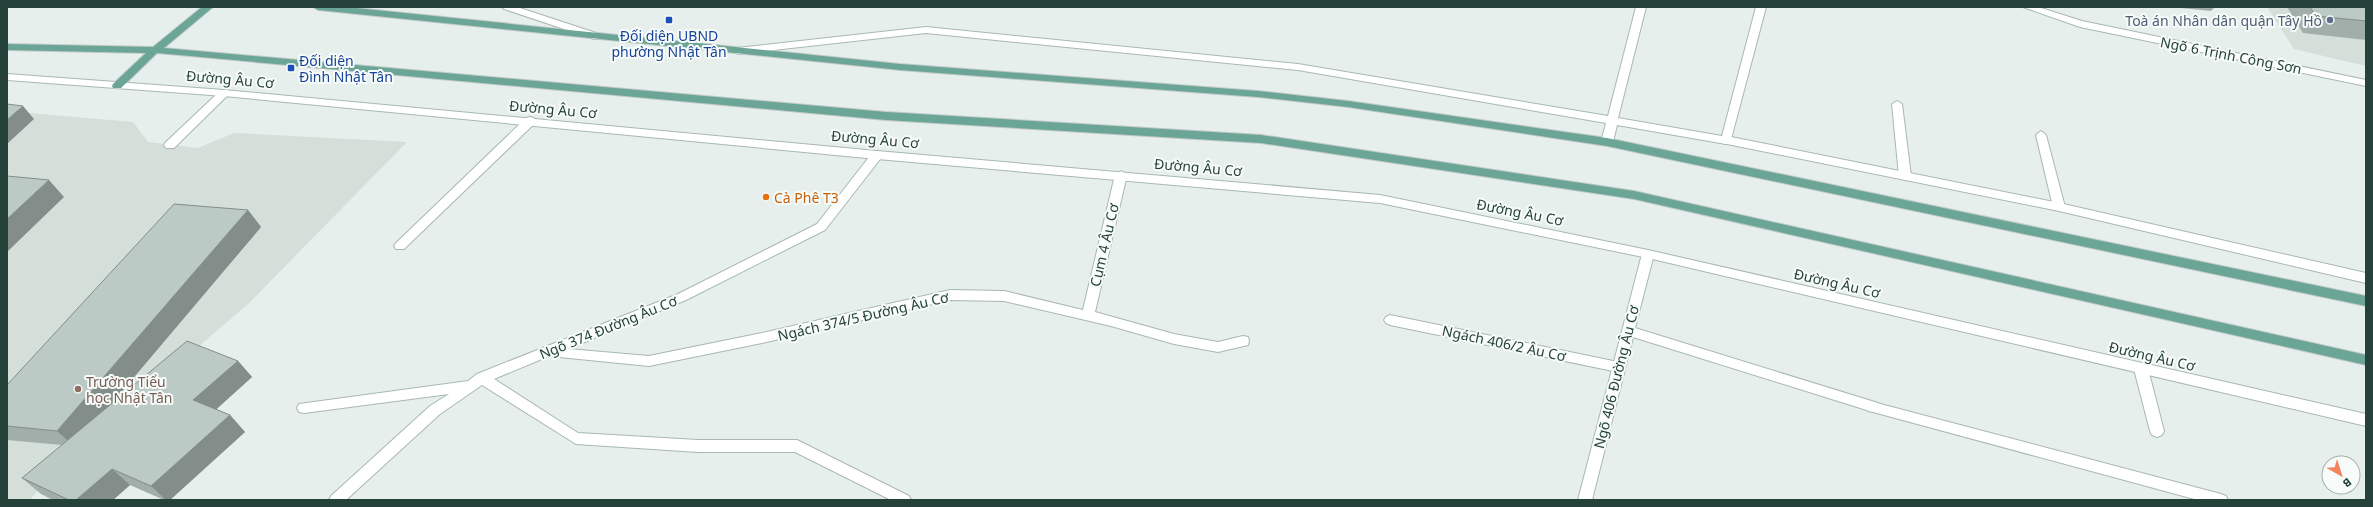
<svg xmlns="http://www.w3.org/2000/svg" width="2373" height="507" viewBox="0 0 2373 507" font-family="'Noto Sans',sans-serif">
<style>
.built{fill:#d4dfda}
.lines{fill:none;stroke-linecap:round;stroke-linejoin:round}
.service-casing{stroke:#a8b8b2;stroke-width:2}
.minor-casing{stroke:#a8b8b2;stroke-width:2}
.tertiary-casing{stroke:#a8b8b2;stroke-width:2}
.primary-casing{stroke:#c2cac8;stroke-width:2}
.service{fill:#fff;fill-rule:evenodd}
.minor{fill:#fff;fill-rule:evenodd}
.tertiary{fill:#fff;fill-rule:evenodd}
.primary{fill:#6aa596;fill-rule:evenodd}
.wall{fill:#a1aea9}
.shaded-wall{fill:#838d89}
.building{fill:#bbcac4;stroke:#838d89}
.transit-dot{fill:#1a4fb4;stroke:#f7fbf9;stroke-width:1.5}
.service-dot{fill:#5c6f8a;stroke:#f7fbf9;stroke-width:1.5}
.food-dot{fill:#e8710a;stroke:#f7fbf9;stroke-width:1.5}
.education-dot{fill:#8d6e63;stroke:#f7fbf9;stroke-width:1.5}
.labels{text-anchor:middle;dominant-baseline:central;stroke-width:4;stroke-linejoin:round;paint-order:stroke}
.service-label{font-size:14px;fill:#4e5e75;stroke:#f7fbf9;text-anchor:end}
.transit-label{font-size:14px;fill:#164399;stroke:#f7fbf9}
.street-label{font-size:14px;fill:#24423a;stroke:#f7fbf9}
.food-label{font-size:14px;fill:#c56008;stroke:#f7fbf9;text-anchor:start}
.education-label{font-size:14px;fill:#785e54;stroke:#f7fbf9;text-anchor:start}
</style>
<rect width="100%" height="100%" fill="#e6efeb"/>
<g class="built">
<polygon points="2267,7 2366,7 2366,66 2294,49"/>
<polygon points="7,111 133,122 148,142 198,148 234,133 407,142 250,302 49,477 30,500 7,500"/>
</g>
<g class="lines">
<g class="service-casing">
<g id="service">
<polygon points="2023,7 2038,7 2082,21 2366,80 2366,86 2080,27"/>
<polygon points="224,90 228,91 229,93 228,95 174,148 166,148 164,145 166,142 220,91"/>
<polygon points="1648,250 1654,254 1635,328 1878,403 1880,407 1878,411 1873,412 1633,337 1592,500 1578,500 1642,254"/>
<polygon points="2141,364 2146,365 2148,369 2164,431 2162,435 2157,437 2152,435 2150,431 2134,369 2136,365"/>
</g>
</g>
<g class="minor-casing">
<g id="minor">
<polygon points="1636,7 1646,7 1618,118 1722,136 1756,7 1766,7 1730,143 1726,144 1617,125 1613,142 1607,146 1601,142 1606,123 1298,70 926,33 738,54 733,51 738,48 926,27 1298,64 1608,116"/>
<polygon points="1897,101 1902,104 1911,176 1905,180 1899,176 1892,104"/>
<polygon points="530,117 534,118 535,121 534,124 404,249 396,249 394,246 396,243 526,118"/>
<polygon points="2041,131 2046,135 2065,207 2059,211 2053,207 2036,135"/>
<polygon points="877,151 883,155 881,158 825,230 686,300 568,349 649,356 762,333 950,290 1004,291 1083,310 1115,175 1121,171 1127,175 1095,312 1174,334 1218,342 1243,336 1248,337 1249,341 1248,345 1218,352 1174,344 1111,326 1004,301 950,300 762,343 649,366 549,356 494,379 578,433 698,440 797,440 909,496 911,500 891,500 795,452 698,452 576,444 482,385 440,414 346,500 329,500 331,496 430,406 449,394 304,413 299,412 297,408 299,404 468,381 477,374 678,294 817,224 873,152"/>
<polygon points="1390,315 1618,362 1623,363 1624,367 1623,371 1618,372 1390,325 1386,323 1384,320 1386,317"/>
<polygon points="1873,402 2221,494 2226,496 2228,500 2198,500 1873,412 1868,411 1866,407 1868,403"/>
</g>
</g>
<g class="tertiary-casing">
<g id="tertiary">
<polygon points="502,7 517,7 602,35 603,37 602,39 594,39 504,9"/>
<polygon points="7,74 224,90 877,151 1380,195 1648,250 2366,414 2366,426 1648,258 1380,203 877,159 224,96 7,80"/>
<polygon points="1726,136 2059,203 2366,273 2366,283 2059,211 1722,143 1720,140"/>
</g>
</g>
<g class="primary-casing">
<g id="primary">
<polygon points="202,7 213,7 164,48 886,112 1261,135 1634,191 2366,355 2366,365 1634,199 1261,143 886,120 157,53 121,88 113,88 112,86 113,84 146,53 7,50 7,44 153,47"/>
<polygon points="313,7 346,7 900,64 1258,91 1348,101 1607,138 2366,296 2366,306 1607,146 1348,107 1258,97 900,70 318,10"/>
</g>
</g>
<use href="#service" class="service"/>
<use href="#minor" class="minor"/>
<use href="#tertiary" class="tertiary"/>
<use href="#primary" class="primary"/>
</g>
<g class="wall">
<polygon points="2171,7 2215,7 2211,11"/>
<polygon points="2287,7 2366,7 2366,40 2303,33"/>
<polygon points="248,210 261,227 110,405 238,361 252,377 216,409 230,415 245,432 170,500 164,500 130,485 113,500 53,500 41,494 22,478 62,445 7,440 7,385"/>
</g>
<g class="shaded-wall">
<polygon points="23,106 34,119 7,144 7,120"/>
<polygon points="49,180 64,197 7,252 7,219"/>
<polygon points="248,210 261,227 75,447 57,431"/>
<polygon points="238,361 252,377 209,416 193,400"/>
<polygon points="230,415 245,432 170,500 166,500 151,486"/>
<polygon points="112,469 130,485 113,500 76,500"/>
</g>
<g class="building">
<polygon points="2310,7 2366,7 2366,21 2316,16"/>
<polygon points="7,104 23,106 7,120"/>
<polygon points="7,176 49,180 7,219"/>
<polygon points="174,204 248,210 57,431 7,426 7,385"/>
<polygon points="187,341 238,361 193,400 230,415 151,486 112,469 76,500 69,500 22,478"/>
</g>
<g class="transit-dot">
<rect x="665" y="16" width="8" height="8" rx="2"/>
<rect x="287" y="64" width="8" height="8" rx="2"/>
</g>
<circle class="service-dot" cx="2330" cy="20" r="4"/>
<circle class="food-dot" cx="766" cy="197" r="4"/>
<circle class="education-dot" cx="78" cy="389" r="4"/>
<g class="labels">
<g class="service-label">
<text x="2322" y="20">Toà án Nhân dân quận Tây Hồ</text>
</g>
<g class="transit-label">
<text x="669" y="35">Đối diện UBND<tspan x="669" dy="16">phường Nhật Tân</tspan></text>
<text x="299" y="60" text-anchor="start">Đối diện<tspan x="299" dy="16">Đình Nhật Tân</tspan></text>
</g>
<g class="street-label">
<text transform="translate(2231 55) rotate(11)">Ngõ 6 Trịnh Công Sơn</text>
<text transform="translate(230 79) rotate(5)">Đường Âu Cơ</text>
<text transform="translate(553 109) rotate(5)">Đường Âu Cơ</text>
<text transform="translate(875 139) rotate(5)">Đường Âu Cơ</text>
<text transform="translate(1198 167) rotate(5)">Đường Âu Cơ</text>
<text transform="translate(1520 212) rotate(11)">Đường Âu Cơ</text>
<text transform="translate(1104 245) rotate(-77)">Cụm 4 Âu Cơ</text>
<text transform="translate(1837 283) rotate(13)">Đường Âu Cơ</text>
<text transform="translate(863 316) rotate(-13)">Ngách 374/5 Đường Âu Cơ</text>
<text transform="translate(608 327) rotate(-22)">Ngõ 374 Đường Âu Cơ</text>
<text transform="translate(1504 343) rotate(12)">Ngách 406/2 Âu Cơ</text>
<text transform="translate(2152 356) rotate(13)">Đường Âu Cơ</text>
<text transform="translate(1616 377) rotate(-76)">Ngõ 406 Đường Âu Cơ</text>
</g>
<g class="food-label">
<text x="774" y="197">Cà Phê T3</text>
</g>
<g class="education-label">
<text x="86" y="381">Trường Tiểu<tspan x="86" dy="16">học Nhật Tân</tspan></text>
</g>
</g>
<rect width="2373" height="507" fill="none" stroke="#24423a" stroke-width="16"/>
<g transform="translate(2341 475) rotate(141)"><circle r="19" fill="#f7fbf9" stroke="#a3b1ad"/>
<path d="M0-3L7 15L0 10L-7 15Z" fill="#f4845f"/>
<text y="-6" font-size="11" font-weight="bold" text-anchor="middle" fill="#24423a">B</text>
</g>
</svg>
